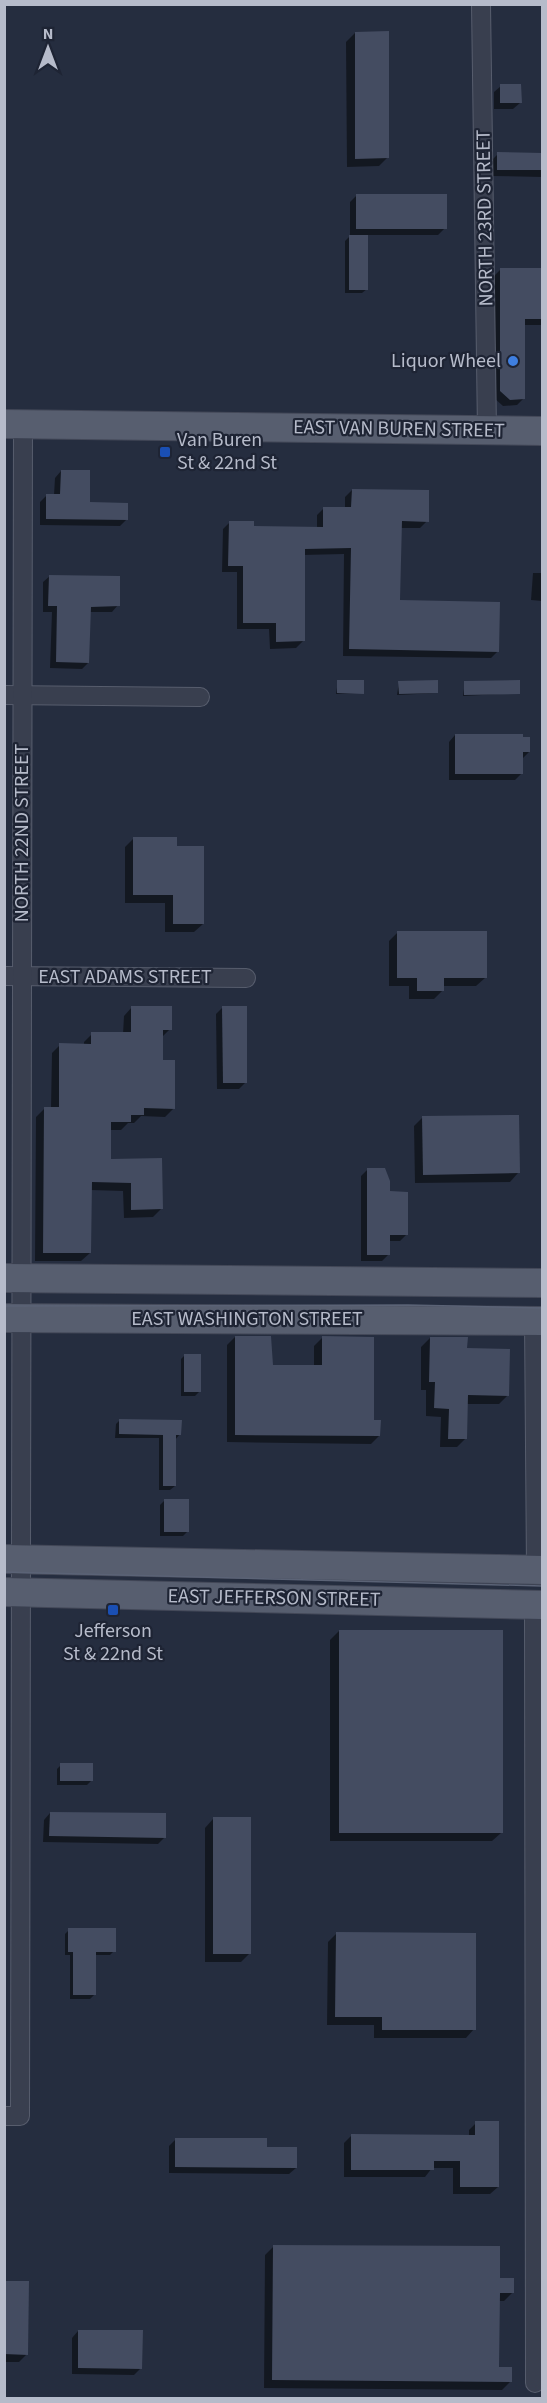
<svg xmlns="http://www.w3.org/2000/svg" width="547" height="2403" viewBox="0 0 547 2403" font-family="'Source Sans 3',sans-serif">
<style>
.shadow{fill:#0007}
.building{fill:#444c61}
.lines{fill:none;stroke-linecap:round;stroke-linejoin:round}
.minor-casing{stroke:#575d6d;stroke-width:20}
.primary-casing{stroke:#434858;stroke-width:30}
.minor{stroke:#393f4f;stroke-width:18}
.primary{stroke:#575e6f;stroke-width:28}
.tram{stroke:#5b6376;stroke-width:1.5}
.shop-dot{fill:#3f7fe0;stroke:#1e2434;stroke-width:2}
.transit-dot{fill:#1a4fb4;stroke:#1e2434;stroke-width:2}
.labels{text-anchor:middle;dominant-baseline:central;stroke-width:4.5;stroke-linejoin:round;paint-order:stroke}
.street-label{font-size:20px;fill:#b6bbca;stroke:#1e2434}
.poi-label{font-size:20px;fill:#b6bbca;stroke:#1e2434;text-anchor:end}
</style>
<rect width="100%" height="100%" fill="#252d3f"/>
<g class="shadow">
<polygon points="355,33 387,158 379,166 347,167 346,42"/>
<polygon points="501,86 520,103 513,109 494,109 494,92"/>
<polygon points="498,154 542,154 542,177 491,176 491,161"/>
<polygon points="357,195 445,228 438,235 367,235 367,289 362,293 345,293 345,241 350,236 350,202"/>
<polygon points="501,269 542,270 542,325 524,325 524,398 517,405 503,406 494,398 494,276"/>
<polygon points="61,471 88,504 127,519 120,526 40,525 40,502 47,495 54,495 55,478"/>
<polygon points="352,490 427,521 420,528 400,528 399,602 498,651 491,658 343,656 344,554 303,555 303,641 296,648 270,649 269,629 237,629 237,572 222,572 223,529 230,522 252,528 317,528 317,515 324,508 345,508 345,497"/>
<polygon points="533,573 542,573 542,601 531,600"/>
<polygon points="50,576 118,605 112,612 89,612 88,663 82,669 50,668 52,612 43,612 43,582"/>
<polygon points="338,681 362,693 336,694"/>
<polygon points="399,682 437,693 397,695"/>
<polygon points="465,682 518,693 463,696"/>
<polygon points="455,735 529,752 522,759 522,773 515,780 449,780 449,742"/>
<polygon points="134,838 176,847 203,924 194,932 165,932 165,903 125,903 125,847"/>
<polygon points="398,932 485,978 476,986 443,986 443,990 434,999 409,999 409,986 389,986 389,941"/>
<polygon points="132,1007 170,1029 161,1038 161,1061 174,1108 165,1117 141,1116 134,1123 128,1123 121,1130 110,1130 109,1160 161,1209 153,1217 124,1218 123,1191 90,1190 90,1253 81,1261 35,1261 36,1117 45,1108 51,1108 52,1053 60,1045 84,1045 84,1042 92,1034 123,1034 124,1016"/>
<polygon points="223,1007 246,1082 239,1089 217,1089 216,1014"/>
<polygon points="423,1117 518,1173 510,1182 415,1183 414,1126"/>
<polygon points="368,1169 388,1193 406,1235 400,1241 388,1241 388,1255 382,1261 361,1261 361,1176"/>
<polygon points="235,1337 272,1366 314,1366 314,1346 322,1338 373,1421 379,1436 371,1444 227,1442 227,1345"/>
<polygon points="430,1338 466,1350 508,1395 499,1404 466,1404 466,1438 457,1447 440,1447 441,1417 426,1416 426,1390 421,1390 421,1347"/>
<polygon points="185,1355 199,1392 195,1396 181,1396 181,1359"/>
<polygon points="120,1420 180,1434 175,1440 175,1486 170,1490 159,1490 159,1438 115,1438 116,1424"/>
<polygon points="164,1501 187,1532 183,1536 160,1536 160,1505"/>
<polygon points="339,1631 501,1833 492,1841 330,1841 330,1640"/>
<polygon points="61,1765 91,1781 87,1785 57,1785 57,1769"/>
<polygon points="50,1813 165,1837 158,1844 43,1842 44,1820"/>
<polygon points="213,1819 250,1953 241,1962 205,1962 205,1828"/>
<polygon points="69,1930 114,1951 110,1955 95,1955 95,1994 90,1999 70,1999 70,1955 65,1955 65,1934"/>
<polygon points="336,1934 474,2029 466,2038 374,2038 374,2025 327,2025 328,1942"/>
<polygon points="476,2123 498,2187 490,2194 453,2194 453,2168 432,2168 425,2177 344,2177 344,2143 352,2135 469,2136 469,2130"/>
<polygon points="176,2139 266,2149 296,2168 289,2174 169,2173 169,2146"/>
<polygon points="274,2246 498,2280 512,2293 504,2301 498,2301 497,2369 510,2382 502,2390 264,2388 265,2255"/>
<polygon points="4,2282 27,2354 19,2362 4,2362"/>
<polygon points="78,2331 141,2368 134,2375 72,2374 72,2338"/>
</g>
<g class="building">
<polygon points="389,31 389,158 355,159 355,32"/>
<polygon points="500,84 521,84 522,103 500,103"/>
<polygon points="497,152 543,153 543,170 497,170"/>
<rect x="356" y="194" width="91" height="35"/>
<rect x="349" y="235" width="19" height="55"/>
<polygon points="500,268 543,268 543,319 525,319 525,399 510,400 500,391"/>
<polygon points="61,470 90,470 90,502 128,503 128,520 46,519 46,494 60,494"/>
<polygon points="352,489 429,490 429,522 402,521 400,600 500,602 499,652 349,649 351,548 305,549 305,641 276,642 276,623 243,623 243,566 228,566 229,521 254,521 254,526 323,527 323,507 351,507"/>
<polygon points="49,575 120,576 120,606 91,607 89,663 56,662 57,606 48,606"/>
<polygon points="337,680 364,680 364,694 337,693"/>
<polygon points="438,680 438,693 399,694 398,681"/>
<polygon points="520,680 520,694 464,695 464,681"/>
<polygon points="455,734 523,734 523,737 530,737 530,752 523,752 523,774 455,774"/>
<polygon points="133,837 177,837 177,846 204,846 204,924 173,924 173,895 133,895"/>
<polygon points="397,931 487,931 487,978 444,978 444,991 417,991 417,978 397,978"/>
<polygon points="131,1006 172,1006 172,1030 163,1030 163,1060 175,1060 175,1109 144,1108 144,1115 131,1115 131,1122 111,1122 111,1159 162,1158 163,1209 131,1210 131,1183 92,1182 91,1253 43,1253 44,1107 59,1107 59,1043 91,1044 91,1032 131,1032"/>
<polygon points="222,1006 247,1006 247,1083 223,1083"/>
<polygon points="519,1115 520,1173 423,1175 422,1116"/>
<polygon points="367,1168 385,1168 390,1181 390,1191 408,1192 408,1235 390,1235 390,1255 367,1255"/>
<polygon points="235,1336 271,1336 273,1365 322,1365 322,1336 374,1337 374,1420 381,1420 380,1436 235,1435"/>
<polygon points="430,1337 468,1337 467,1348 510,1349 509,1396 468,1395 467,1439 448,1439 449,1409 434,1408 435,1382 429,1382"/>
<rect x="184" y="1354" width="17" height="38"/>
<polygon points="119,1419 182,1420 181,1435 176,1435 176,1486 163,1486 163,1435 119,1434"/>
<rect x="164" y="1499" width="25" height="33"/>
<rect x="339" y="1630" width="164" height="203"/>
<rect x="60" y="1763" width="33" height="18"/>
<polygon points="50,1812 166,1813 166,1838 49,1836"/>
<rect x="213" y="1817" width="38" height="137"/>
<polygon points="68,1928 116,1928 116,1952 96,1952 96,1995 73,1995 73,1952 68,1952"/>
<polygon points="336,1932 476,1933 476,2030 382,2030 382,2017 335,2017"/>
<polygon points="475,2121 499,2121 499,2187 460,2187 460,2161 434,2161 434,2170 351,2170 351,2134 475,2135"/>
<polygon points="175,2138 267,2138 267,2147 297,2147 297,2168 175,2167"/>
<polygon points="273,2245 500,2246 500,2278 514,2278 514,2293 500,2293 499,2367 512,2367 512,2382 272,2380"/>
<polygon points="4,2281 29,2281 28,2355 4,2354"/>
<polygon points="78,2330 143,2330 142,2369 78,2368"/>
</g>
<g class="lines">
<g class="minor-casing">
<g id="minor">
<polyline points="481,4 487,431"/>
<polyline points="4,695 200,697"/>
<polyline points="4,976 246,978"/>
<polyline points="534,1321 536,1570"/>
<polyline points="534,1605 535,2383"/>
<polyline points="4,2116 20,2116 23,424"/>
</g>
</g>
<g class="primary-casing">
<g id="primary">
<polyline points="4,424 542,431"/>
<polyline points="4,1278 542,1283"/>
<polyline points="4,1318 542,1321"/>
<polyline points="4,1559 542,1570"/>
<polyline points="4,1592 542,1605"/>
</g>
</g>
<use href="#minor" class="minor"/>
<use href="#primary" class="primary"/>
<g class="tram">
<polyline points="4,1306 408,1305 542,1308"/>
<polyline points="4,1572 542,1586"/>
</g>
</g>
<circle class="shop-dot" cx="513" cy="361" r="6"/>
<g class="transit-dot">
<rect x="159" y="446" width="12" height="12" rx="3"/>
<rect x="107" y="1604" width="12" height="12" rx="3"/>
</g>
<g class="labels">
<g class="street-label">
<text transform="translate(485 218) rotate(-91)">NORTH 23RD STREET</text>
<text transform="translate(399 429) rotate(1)">EAST VAN BUREN STREET</text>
<text transform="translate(22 833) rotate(-90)">NORTH 22ND STREET</text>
<text x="125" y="977">EAST ADAMS STREET</text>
<text x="247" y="1319">EAST WASHINGTON STREET</text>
<text transform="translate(274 1598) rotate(1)">EAST JEFFERSON STREET</text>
</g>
<g class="poi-label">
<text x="501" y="361">Liquor Wheel</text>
<text x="177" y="440" text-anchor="start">Van Buren<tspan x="177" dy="23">St &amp; 22nd St</tspan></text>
<text x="113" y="1631" text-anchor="middle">Jefferson<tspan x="113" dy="23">St &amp; 22nd St</tspan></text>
</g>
</g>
<rect width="547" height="2403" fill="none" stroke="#b6bbca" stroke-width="12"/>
<g transform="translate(48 48)" stroke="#1e2434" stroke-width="4.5" paint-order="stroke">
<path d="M0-4.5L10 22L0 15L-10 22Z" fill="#b6bbca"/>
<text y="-9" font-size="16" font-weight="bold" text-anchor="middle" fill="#b6bbca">N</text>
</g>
</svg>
